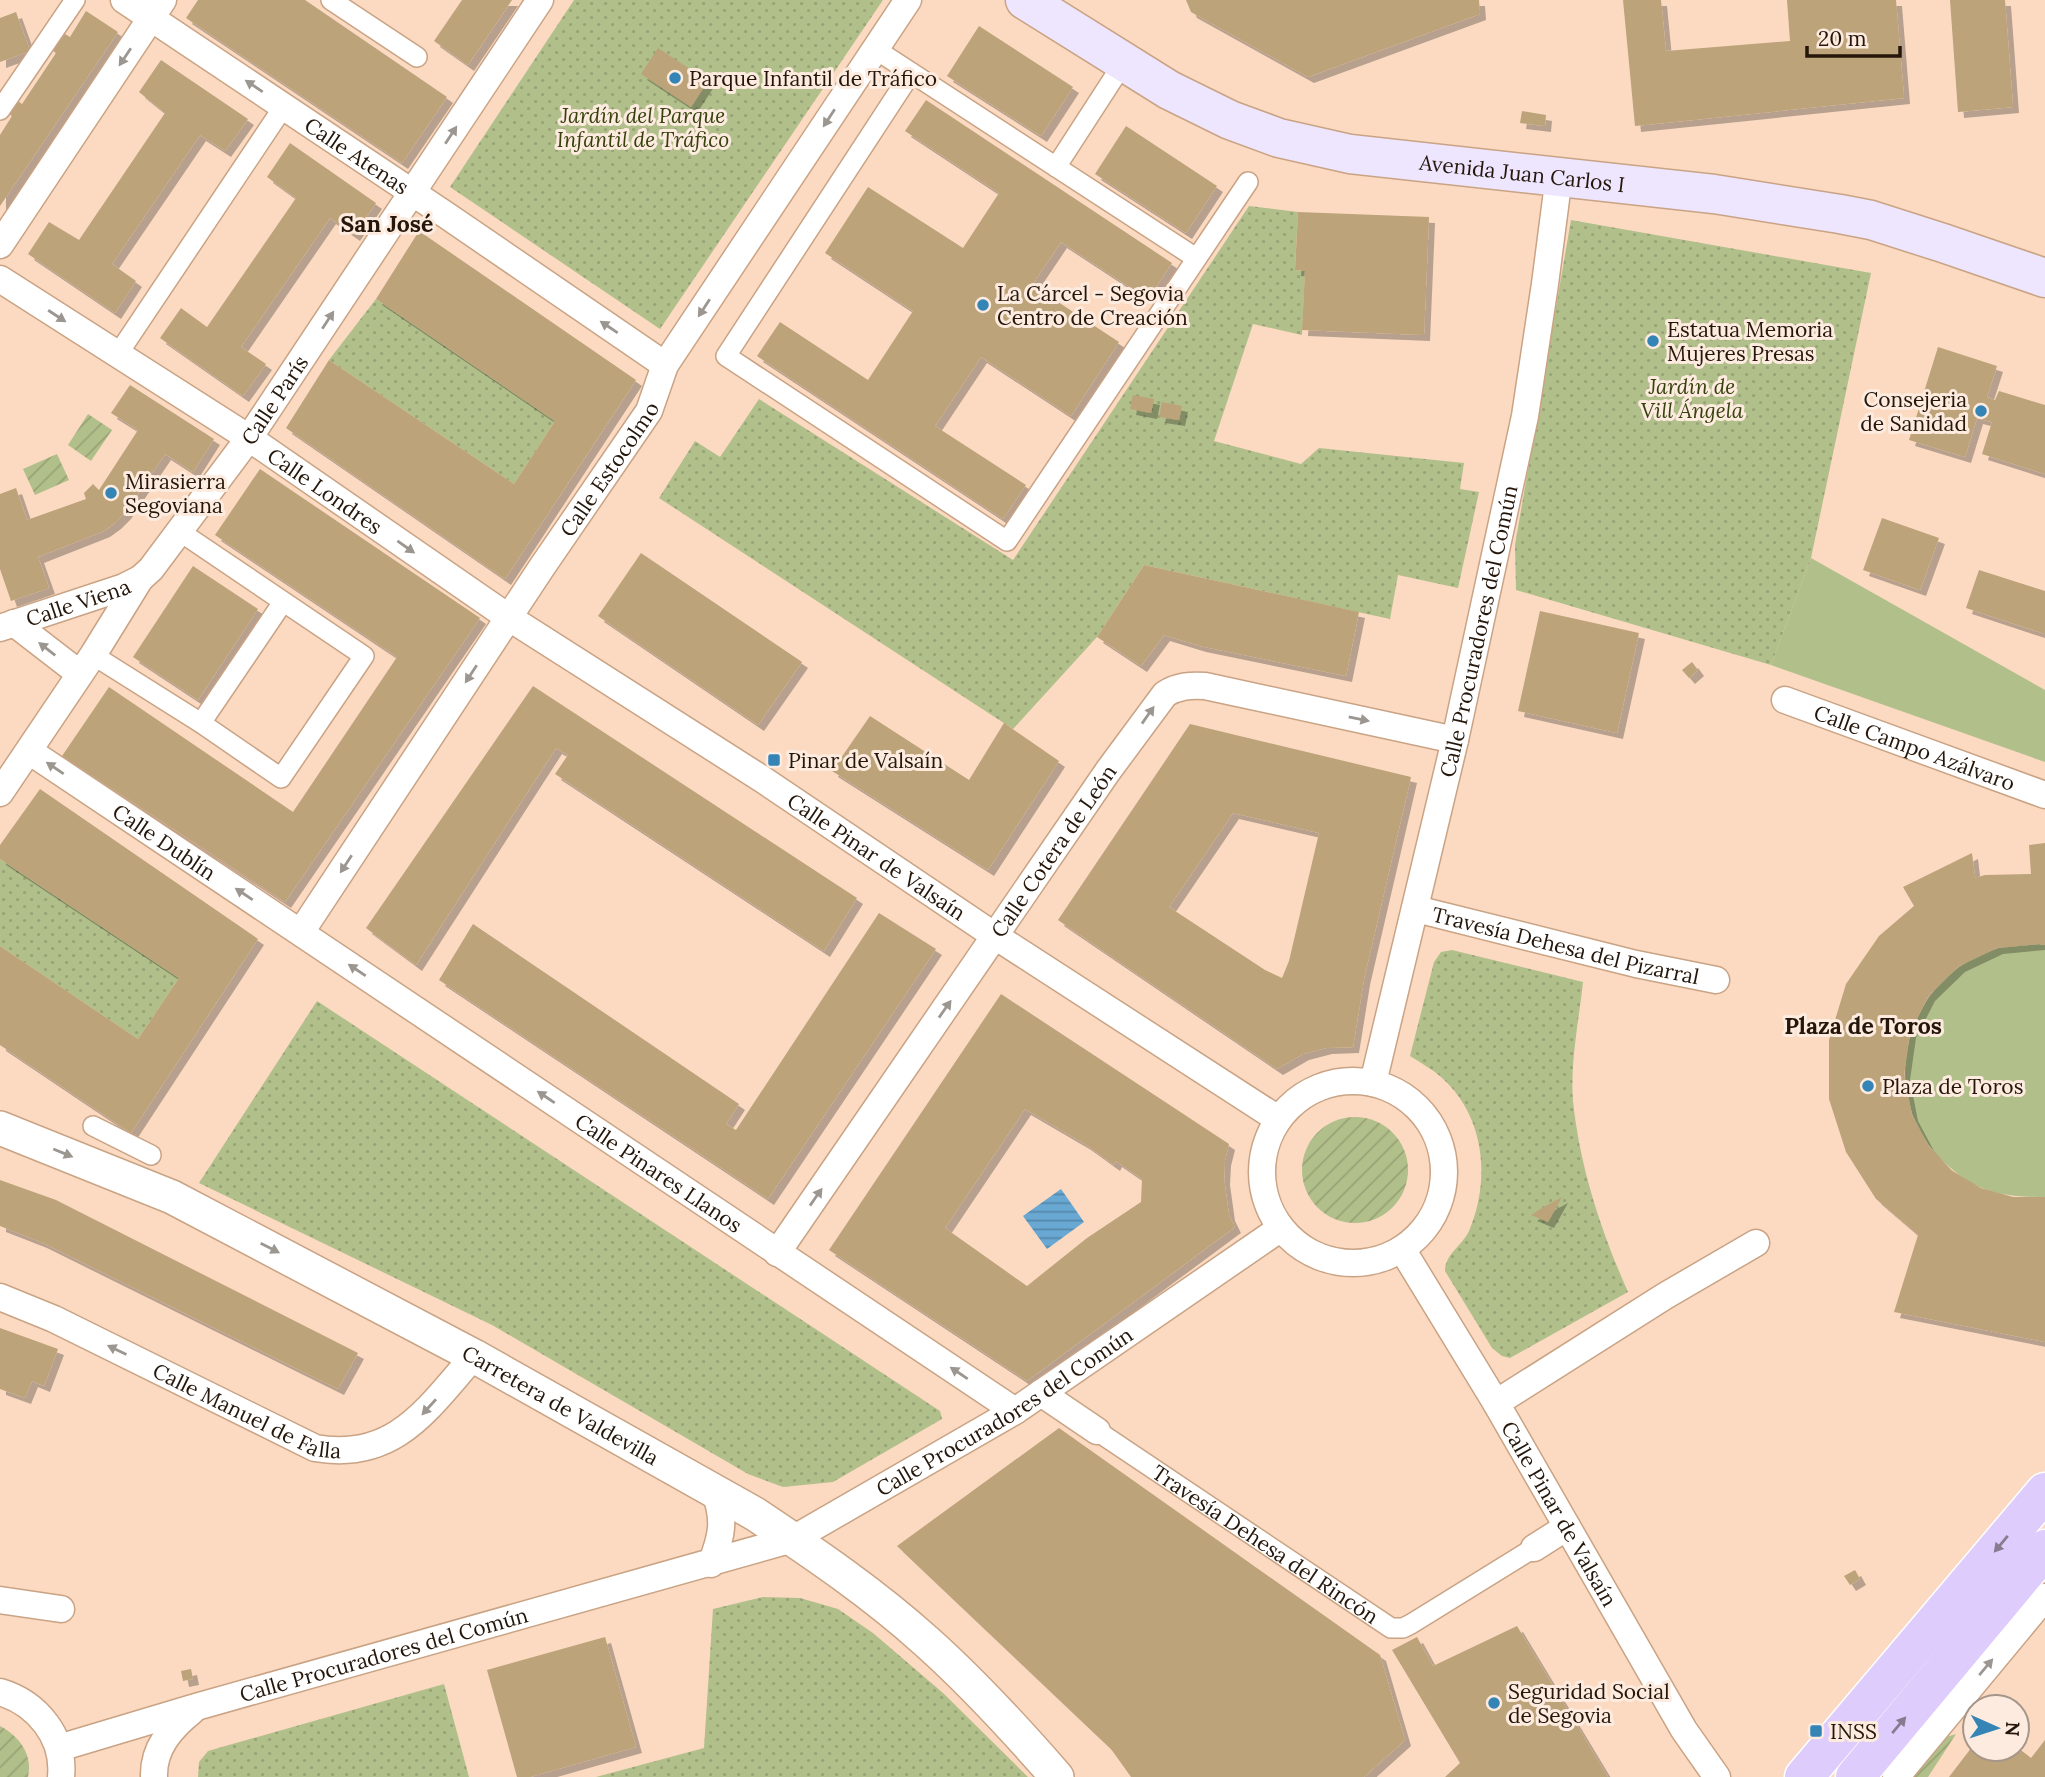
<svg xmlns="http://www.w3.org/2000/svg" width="2045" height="1777" viewBox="0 0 2045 1777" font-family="Lora,serif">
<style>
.grass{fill:#b1bf8a}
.park{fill:url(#park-dots)}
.garden{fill:url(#garden-furrows)}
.water{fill:url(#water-rules)}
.building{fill:#bca37a;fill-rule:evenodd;filter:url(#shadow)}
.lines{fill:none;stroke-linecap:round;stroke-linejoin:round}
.pedestrian-casing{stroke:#c9a384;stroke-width:22}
.minor-casing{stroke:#c9a384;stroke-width:29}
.tertiary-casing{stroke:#c9a384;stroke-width:36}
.secondary-casing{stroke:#c9a384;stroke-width:41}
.primary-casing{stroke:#fff;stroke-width:41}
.pedestrian{stroke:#fff;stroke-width:19}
.minor{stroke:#fff;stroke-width:26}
.tertiary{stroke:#fff;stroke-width:33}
.secondary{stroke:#eee6fe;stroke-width:38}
.primary{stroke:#ddccfc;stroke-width:38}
.oneway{fill:#9c9691}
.oneway2{fill:#8a7a8f}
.poi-dot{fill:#3584b6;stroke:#fcebde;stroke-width:2.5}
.labels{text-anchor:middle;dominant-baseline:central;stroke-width:6;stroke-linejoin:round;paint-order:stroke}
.poi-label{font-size:21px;fill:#24160a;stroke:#fcebde;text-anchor:start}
.park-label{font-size:21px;font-style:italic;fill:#37410e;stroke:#fcebde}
.street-label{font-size:21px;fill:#24160a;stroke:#fcebde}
.neighbourhood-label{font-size:23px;font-weight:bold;fill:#24160a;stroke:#fcebde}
</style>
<defs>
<pattern id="park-dots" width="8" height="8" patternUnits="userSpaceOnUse" patternTransform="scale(1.75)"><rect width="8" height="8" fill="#b1bf8a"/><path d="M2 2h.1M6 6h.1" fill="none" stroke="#98a376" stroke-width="1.8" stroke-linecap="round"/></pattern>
<pattern id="garden-furrows" width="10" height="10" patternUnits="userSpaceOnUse" patternTransform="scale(1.75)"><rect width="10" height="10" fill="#b1bf8a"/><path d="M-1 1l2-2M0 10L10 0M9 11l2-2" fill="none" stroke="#98a376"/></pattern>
<pattern id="water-rules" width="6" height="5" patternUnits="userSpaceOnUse" patternTransform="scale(1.75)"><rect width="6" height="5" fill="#68a8d3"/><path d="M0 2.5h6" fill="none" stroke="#5588a9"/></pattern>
<filter id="shadow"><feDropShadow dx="6" dy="6" stdDeviation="0" flood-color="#0004"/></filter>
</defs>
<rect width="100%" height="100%" fill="#fbdac1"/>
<g class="grass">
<polygon points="1811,558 2045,690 2045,762 1771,665"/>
<path d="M2039 944 2045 945V1197C2023 1197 2002 1196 1982 1188 1965 1181 1951 1169 1939 1157 1874 1088 1908 976 1996 949 2009 944 2025 945 2039 944Z"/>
</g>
<g class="park">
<polygon points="574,0 883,0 660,329 450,187"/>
<polygon points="1249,206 1298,212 1295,270 1305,271 1302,335 1253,324 1214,441 1301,464 1319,448 1464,463 1460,489 1479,492 1458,588 1398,575 1390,619 1144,565 1097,637 1013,729 659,498 695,441 720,457 759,399 1013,560"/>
<polygon points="1571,220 1871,273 1811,558 1771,665 1516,590 1515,545"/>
<polygon points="376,299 555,421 514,484 329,360"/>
<polygon points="0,859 179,978 138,1039 0,946"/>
<path d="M1452 950 1583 982C1579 1020 1570 1062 1573 1101 1580 1168 1601 1231 1628 1292L1510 1358 1502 1356 1492 1348 1445 1271C1445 1254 1462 1246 1469 1231 1491 1179 1485 1116 1441 1077 1432 1069 1421 1063 1410 1056L1434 962 1441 952Z"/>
<polygon points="317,1001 940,1411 942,1419 833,1482 783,1487 748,1474 492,1325 199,1183"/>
<polygon points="763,1597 800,1598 838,1609 873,1633 943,1693 1028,1777 596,1777 704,1748 713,1609"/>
<polygon points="444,1684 469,1777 198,1777 199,1762 208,1751"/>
</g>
<g class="garden">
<polygon points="88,414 112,430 91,461 68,445"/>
<polygon points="57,454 69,480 35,495 23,469"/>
<circle cx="1355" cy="1170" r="53"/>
<path d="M0 1726C19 1736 33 1754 28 1777H0Z"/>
<polygon points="1956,1734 1928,1777 1907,1777 1936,1740"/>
</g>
<polygon class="water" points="1061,1189 1084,1222 1047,1249 1023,1216"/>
<g class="building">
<polygon points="198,0 305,0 447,97 402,163 186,18"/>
<polygon points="462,0 512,0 468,65 434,41"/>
<polygon points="1186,0 1479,0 1480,14 1308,77 1191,12"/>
<polygon points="1623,0 1661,0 1666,51 1790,41 1787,0 1896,0 1904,98 1635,126"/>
<polygon points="1950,0 2005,0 2013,107 1958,112"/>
<polygon points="86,11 118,32 0,206 0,135 12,116 5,111 14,98 22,104 56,53 49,48 60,31 70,37"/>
<polygon points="16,12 30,51 0,62 0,18"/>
<polygon points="979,26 1073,87 1041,136 947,76"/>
<polygon points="658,48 708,81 691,107 641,74"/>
<polygon points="161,60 248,119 225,151 200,135 112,264 136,281 115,313 28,254 49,222 79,240 165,113 139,92"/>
<polygon points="926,100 1172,263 1148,299 1061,242 1032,285 1119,342 1071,416 981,357 935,426 1026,485 1003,519 757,356 780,322 868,380 913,311 825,253 868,187 963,248 999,193 905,131"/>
<polygon points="1522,111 1546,115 1545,126 1520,123"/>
<polygon points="1126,126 1217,186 1186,233 1095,174"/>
<polygon points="290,143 376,203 354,235 330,218 241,347 266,364 243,396 160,338 181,308 207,327 296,198 267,177"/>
<polygon points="1298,212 1429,217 1424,335 1302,330 1305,271 1295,270"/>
<polygon points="419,231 636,380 505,579 286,428 329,360 514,484 555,421 376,299"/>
<polygon points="1938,347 1997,366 1987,397 1995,400 1999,391 2045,405 2045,474 1982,454 1992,422 1977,418 1965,457 1909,440"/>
<polygon points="130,385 214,439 193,472 165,454 125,513 115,523 104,531 38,557 49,588 11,601 0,569 0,494 16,488 27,520 86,499 84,493 93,484 99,490 138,430 111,413"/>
<polygon points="1133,395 1154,399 1151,413 1130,409"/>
<polygon points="1162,402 1182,406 1179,420 1159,417"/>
<polygon points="260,469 480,618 285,902 62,756 109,687 293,812 397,657 215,535"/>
<polygon points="1882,518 1939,538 1920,590 1863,570"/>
<polygon points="641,553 802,662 758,725 598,616"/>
<polygon points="1144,565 1359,612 1346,676 1200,646 1164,635 1141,666 1097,637"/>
<polygon points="193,566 258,609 198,700 133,657"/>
<polygon points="1979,570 2045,591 2045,634 1966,608"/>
<polygon points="1540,611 1639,633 1617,733 1518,711"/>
<polygon points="1692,662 1698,670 1689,678 1682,670"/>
<polygon points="533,686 857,898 824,951 555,774 568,755 556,748 416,965 366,928"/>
<polygon points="870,716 969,780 1004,723 1059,761 988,870 832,771"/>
<path d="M1190 724 1411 777 1364 979 1353 1047 1326 1048 1303 1054 1277 1069 1058 920ZM1233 813 1319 833 1289 961 1282 978 1265 970 1169 907Z"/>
<polygon points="40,789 258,939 131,1133 0,1045 0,946 138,1039 179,978 0,859 0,845"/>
<polygon points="2045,843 2045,945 2039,944 1997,948 1959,966 1929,995 1910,1032 1904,1074 1912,1115 1928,1145 1951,1170 1981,1188 2013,1197 2045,1197 2045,1342 1894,1312 1918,1235 1876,1199 1846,1152 1829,1099 1829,1040 1846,984 1879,936 1914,906 1903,887 1972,853 1975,878 1985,875 2031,874 2029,845"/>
<polygon points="879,913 936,949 768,1199 439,980 473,924 739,1104 726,1124 736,1130"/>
<path d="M1001 994 1229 1144 1225 1160 1224 1179 1229 1215 1235 1227 1027 1381 829 1250ZM1025 1109 1085 1144 1114 1165 1116 1161 1142 1179 1141 1202 1087 1238 1027 1286 945 1228Z"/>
<polygon points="0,1180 56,1200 358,1353 338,1389 41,1242 0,1226"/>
<polygon points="1562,1197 1548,1222 1531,1215 1542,1208"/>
<polygon points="0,1328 58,1349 44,1386 32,1381 25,1398 0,1389"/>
<polygon points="1059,1428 1380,1655 1405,1740 1364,1777 1131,1777 1111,1749 897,1546"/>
<polygon points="1855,1570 1860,1579 1850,1585 1844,1576"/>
<polygon points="1517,1626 1608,1777 1445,1777 1460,1763 1392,1650 1417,1637 1433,1666"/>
<polygon points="605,1637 636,1747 530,1777 517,1777 487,1670"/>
<polygon points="191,1669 193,1679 183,1681 181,1671"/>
<polygon points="2045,1740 2045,1777 1949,1777 1975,1743 1975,1749 2017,1749 2017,1747 2031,1758"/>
</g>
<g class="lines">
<g class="pedestrian-casing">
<g id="pedestrian">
<polyline points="331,0 417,57"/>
<polyline points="875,49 1196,258"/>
<polyline points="911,73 726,356 1007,541 1248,182"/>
<polyline points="0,110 75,0"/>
<polyline points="1056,167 1124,62"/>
<polyline points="118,354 284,106"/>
<polyline points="93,655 201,723 281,778 364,656 179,531"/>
<polyline points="201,723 283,602"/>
<polyline points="93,1126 151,1155"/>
<path id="s1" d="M1097 1431 1391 1628H1403L1411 1624 1534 1548"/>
</g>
</g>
<g class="minor-casing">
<g id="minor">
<path id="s2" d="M124 0 446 215 665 365"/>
<polyline points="0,245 163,0"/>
<path id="s3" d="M0 279 249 438 508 617 762 779 995 936 1278 1119"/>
<polyline points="14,623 80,674"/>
<path id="s4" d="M0 628 124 587 140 579"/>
<path id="s5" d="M1785 700 2045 795"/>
<path id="s6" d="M29 751 1015 1411"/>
<path id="s7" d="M0 793 93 655 140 579 151 569 249 438 540 0"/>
<path id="s8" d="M1416 909 1636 964 1716 980"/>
<path id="s9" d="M301 932 542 567 649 411 665 365 908 0"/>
<circle cx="1353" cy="1172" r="91"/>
<path id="s10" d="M1373 1083 1455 740 1525 416 1545 284 1559 176"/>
<path id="s11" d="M1402 1249 1496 1403 1684 1730 1717 1777"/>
<path id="s12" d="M777 1253 1108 771 1165 694C1178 686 1190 685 1205 686L1455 740"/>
<path id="s13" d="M0 1297 54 1319 315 1448C395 1462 428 1408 474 1356"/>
<polyline points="1041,1393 1097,1431"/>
<polyline points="1496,1403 1665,1296 1756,1243"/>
<polyline points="1534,1548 1567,1527"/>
<path d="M711 1564C723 1534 725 1519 714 1489"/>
<polyline points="0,1600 61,1609"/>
<path d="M0 1692C37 1703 65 1737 61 1777"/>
<path id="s14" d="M59 1748 196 1707 793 1539 1015 1411 1281 1228"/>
<path d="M154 1777C153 1748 171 1728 192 1711"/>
<polyline points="1896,1777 2045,1597"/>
</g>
</g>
<g class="tertiary-casing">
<g id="tertiary">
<path id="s15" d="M0 1128 172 1197 474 1356 755 1514C815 1554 874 1594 927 1642 974 1684 1016 1730 1057 1777"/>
</g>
</g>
<g class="secondary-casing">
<g id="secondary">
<path id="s16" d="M1025 0 1169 90 1230 120 1279 138 1350 154 1714 194 1840 214 1871 220 1943 243 2045 278"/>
</g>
</g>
<g class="primary-casing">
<g id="primary">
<polyline points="1804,1777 2045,1492"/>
<polyline points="1855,1777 2045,1549"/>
</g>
</g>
<use href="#pedestrian" class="pedestrian"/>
<use href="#minor" class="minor"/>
<use href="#tertiary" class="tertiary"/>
<use href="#secondary" class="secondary"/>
<use href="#primary" class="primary"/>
</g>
<defs><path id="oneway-solid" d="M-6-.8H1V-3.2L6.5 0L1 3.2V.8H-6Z" transform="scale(1.75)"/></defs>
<g class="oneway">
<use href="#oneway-solid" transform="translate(125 57) rotate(124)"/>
<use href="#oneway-solid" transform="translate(254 86) rotate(-146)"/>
<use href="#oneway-solid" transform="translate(829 118) rotate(123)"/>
<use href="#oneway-solid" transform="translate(451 135) rotate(-57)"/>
<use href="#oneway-solid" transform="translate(704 308) rotate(123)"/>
<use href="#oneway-solid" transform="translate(57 316) rotate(33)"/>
<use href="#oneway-solid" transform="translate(328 320) rotate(-57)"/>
<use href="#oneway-solid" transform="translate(609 327) rotate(-146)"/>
<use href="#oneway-solid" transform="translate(406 547) rotate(35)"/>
<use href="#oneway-solid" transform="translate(47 649) rotate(-142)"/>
<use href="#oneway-solid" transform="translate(471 674) rotate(123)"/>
<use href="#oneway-solid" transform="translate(1148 715) rotate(-55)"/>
<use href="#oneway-solid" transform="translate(1359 719) rotate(12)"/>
<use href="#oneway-solid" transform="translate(55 768) rotate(-146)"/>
<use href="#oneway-solid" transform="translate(346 864) rotate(123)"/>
<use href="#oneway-solid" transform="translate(244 894) rotate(-146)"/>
<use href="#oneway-solid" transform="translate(357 970) rotate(-146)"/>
<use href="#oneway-solid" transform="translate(945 1009) rotate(-55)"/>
<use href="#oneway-solid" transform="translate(546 1097) rotate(-146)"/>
<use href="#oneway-solid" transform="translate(63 1153) rotate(22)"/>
<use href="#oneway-solid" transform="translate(816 1197) rotate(-55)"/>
<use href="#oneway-solid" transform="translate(270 1248) rotate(27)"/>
<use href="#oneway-solid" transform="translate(117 1350) rotate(-154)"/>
<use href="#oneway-solid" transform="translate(959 1373) rotate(-146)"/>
<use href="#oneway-solid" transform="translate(429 1407) rotate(132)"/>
<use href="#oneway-solid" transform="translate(1986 1667) rotate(-50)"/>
</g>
<g class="oneway2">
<use href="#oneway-solid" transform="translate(2001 1544) rotate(130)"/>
<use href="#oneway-solid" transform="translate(1899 1725) rotate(-50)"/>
</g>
<g class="poi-dot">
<circle cx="675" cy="78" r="7"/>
<circle cx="983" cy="305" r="7"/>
<circle cx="1653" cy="341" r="7"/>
<circle cx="1981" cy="411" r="7"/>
<circle cx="111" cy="493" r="7"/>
<rect x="767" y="753" width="14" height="14" rx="3.5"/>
<circle cx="1868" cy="1086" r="7"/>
<circle cx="1494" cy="1703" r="7"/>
<rect x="1809" y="1724" width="14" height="14" rx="3.5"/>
</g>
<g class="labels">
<g class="poi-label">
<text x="689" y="78">Parque Infantil de Tráfico</text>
<text x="997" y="293">La Cárcel - Segovia<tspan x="997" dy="24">Centro de Creación</tspan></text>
<text x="1667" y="329">Estatua Memoria<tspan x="1667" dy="24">Mujeres Presas</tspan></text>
<text x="1967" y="399" text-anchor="end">Consejeria<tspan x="1967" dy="24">de Sanidad</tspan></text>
<text x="125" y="481">Mirasierra<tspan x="125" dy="24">Segoviana</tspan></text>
<text x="788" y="760">Pinar de Valsaín</text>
<text x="1882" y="1086">Plaza de Toros</text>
<text x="1508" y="1691">Seguridad Social<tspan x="1508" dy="24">de Segovia</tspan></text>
<text x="1830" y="1731">INSS</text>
</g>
<g class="park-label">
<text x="643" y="115">Jardín del Parque<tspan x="643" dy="24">Infantil de Tráfico</tspan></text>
<text x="1692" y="386">Jardín de<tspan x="1692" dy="24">Vill Ángela</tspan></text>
</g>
<g class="street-label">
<text stroke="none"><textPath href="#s2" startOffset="280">Calle Atenas</textPath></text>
<text stroke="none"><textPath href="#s16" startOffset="536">Avenida Juan Carlos I</textPath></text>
<text stroke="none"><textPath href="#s7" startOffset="480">Calle París</textPath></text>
<text stroke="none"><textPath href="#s9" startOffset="556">Calle Estocolmo</textPath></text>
<text stroke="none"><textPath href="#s3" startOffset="388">Calle Londres</textPath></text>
<text stroke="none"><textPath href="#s4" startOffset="82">Calle Viena</textPath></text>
<text stroke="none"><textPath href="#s10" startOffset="464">Calle Procuradores del Común</textPath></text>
<text stroke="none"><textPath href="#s5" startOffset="138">Calle Campo Azálvaro</textPath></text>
<text stroke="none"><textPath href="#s6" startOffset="163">Calle Dublín</textPath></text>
<text stroke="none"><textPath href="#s12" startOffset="488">Calle Cotera de León</textPath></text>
<text stroke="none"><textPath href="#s3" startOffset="1050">Calle Pinar de Valsaín</textPath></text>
<text stroke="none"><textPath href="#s8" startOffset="154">Travesía Dehesa del Pizarral</textPath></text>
<text stroke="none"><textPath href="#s6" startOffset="758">Calle Pinares Llanos</textPath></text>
<text stroke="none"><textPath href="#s15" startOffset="626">Carretera de Valdevilla</textPath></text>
<text stroke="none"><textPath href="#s13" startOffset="273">Calle Manuel de Falla</textPath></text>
<text stroke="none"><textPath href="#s14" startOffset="1010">Calle Procuradores del Común</textPath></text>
<text stroke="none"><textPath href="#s11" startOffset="308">Calle Pinar de Valsaín</textPath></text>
<text stroke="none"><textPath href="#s1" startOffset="203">Travesía Dehesa del Rincón</textPath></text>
<text stroke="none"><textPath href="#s14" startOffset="338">Calle Procuradores del Común</textPath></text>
</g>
<g class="neighbourhood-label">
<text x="387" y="223">San José</text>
<text x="1863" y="1025">Plaza de Toros</text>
</g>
</g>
<g transform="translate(1996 1728) rotate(93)"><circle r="33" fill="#fcebde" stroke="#a69689" stroke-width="2"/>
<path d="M0-5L12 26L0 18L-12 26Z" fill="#3584b6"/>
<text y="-10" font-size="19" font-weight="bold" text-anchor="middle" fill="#24160a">N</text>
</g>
<path d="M1807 46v10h93v-10" fill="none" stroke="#24160a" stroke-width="3.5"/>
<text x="1818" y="46" font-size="21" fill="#24160a" stroke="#fcebde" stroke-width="5" paint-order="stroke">20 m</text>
</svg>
